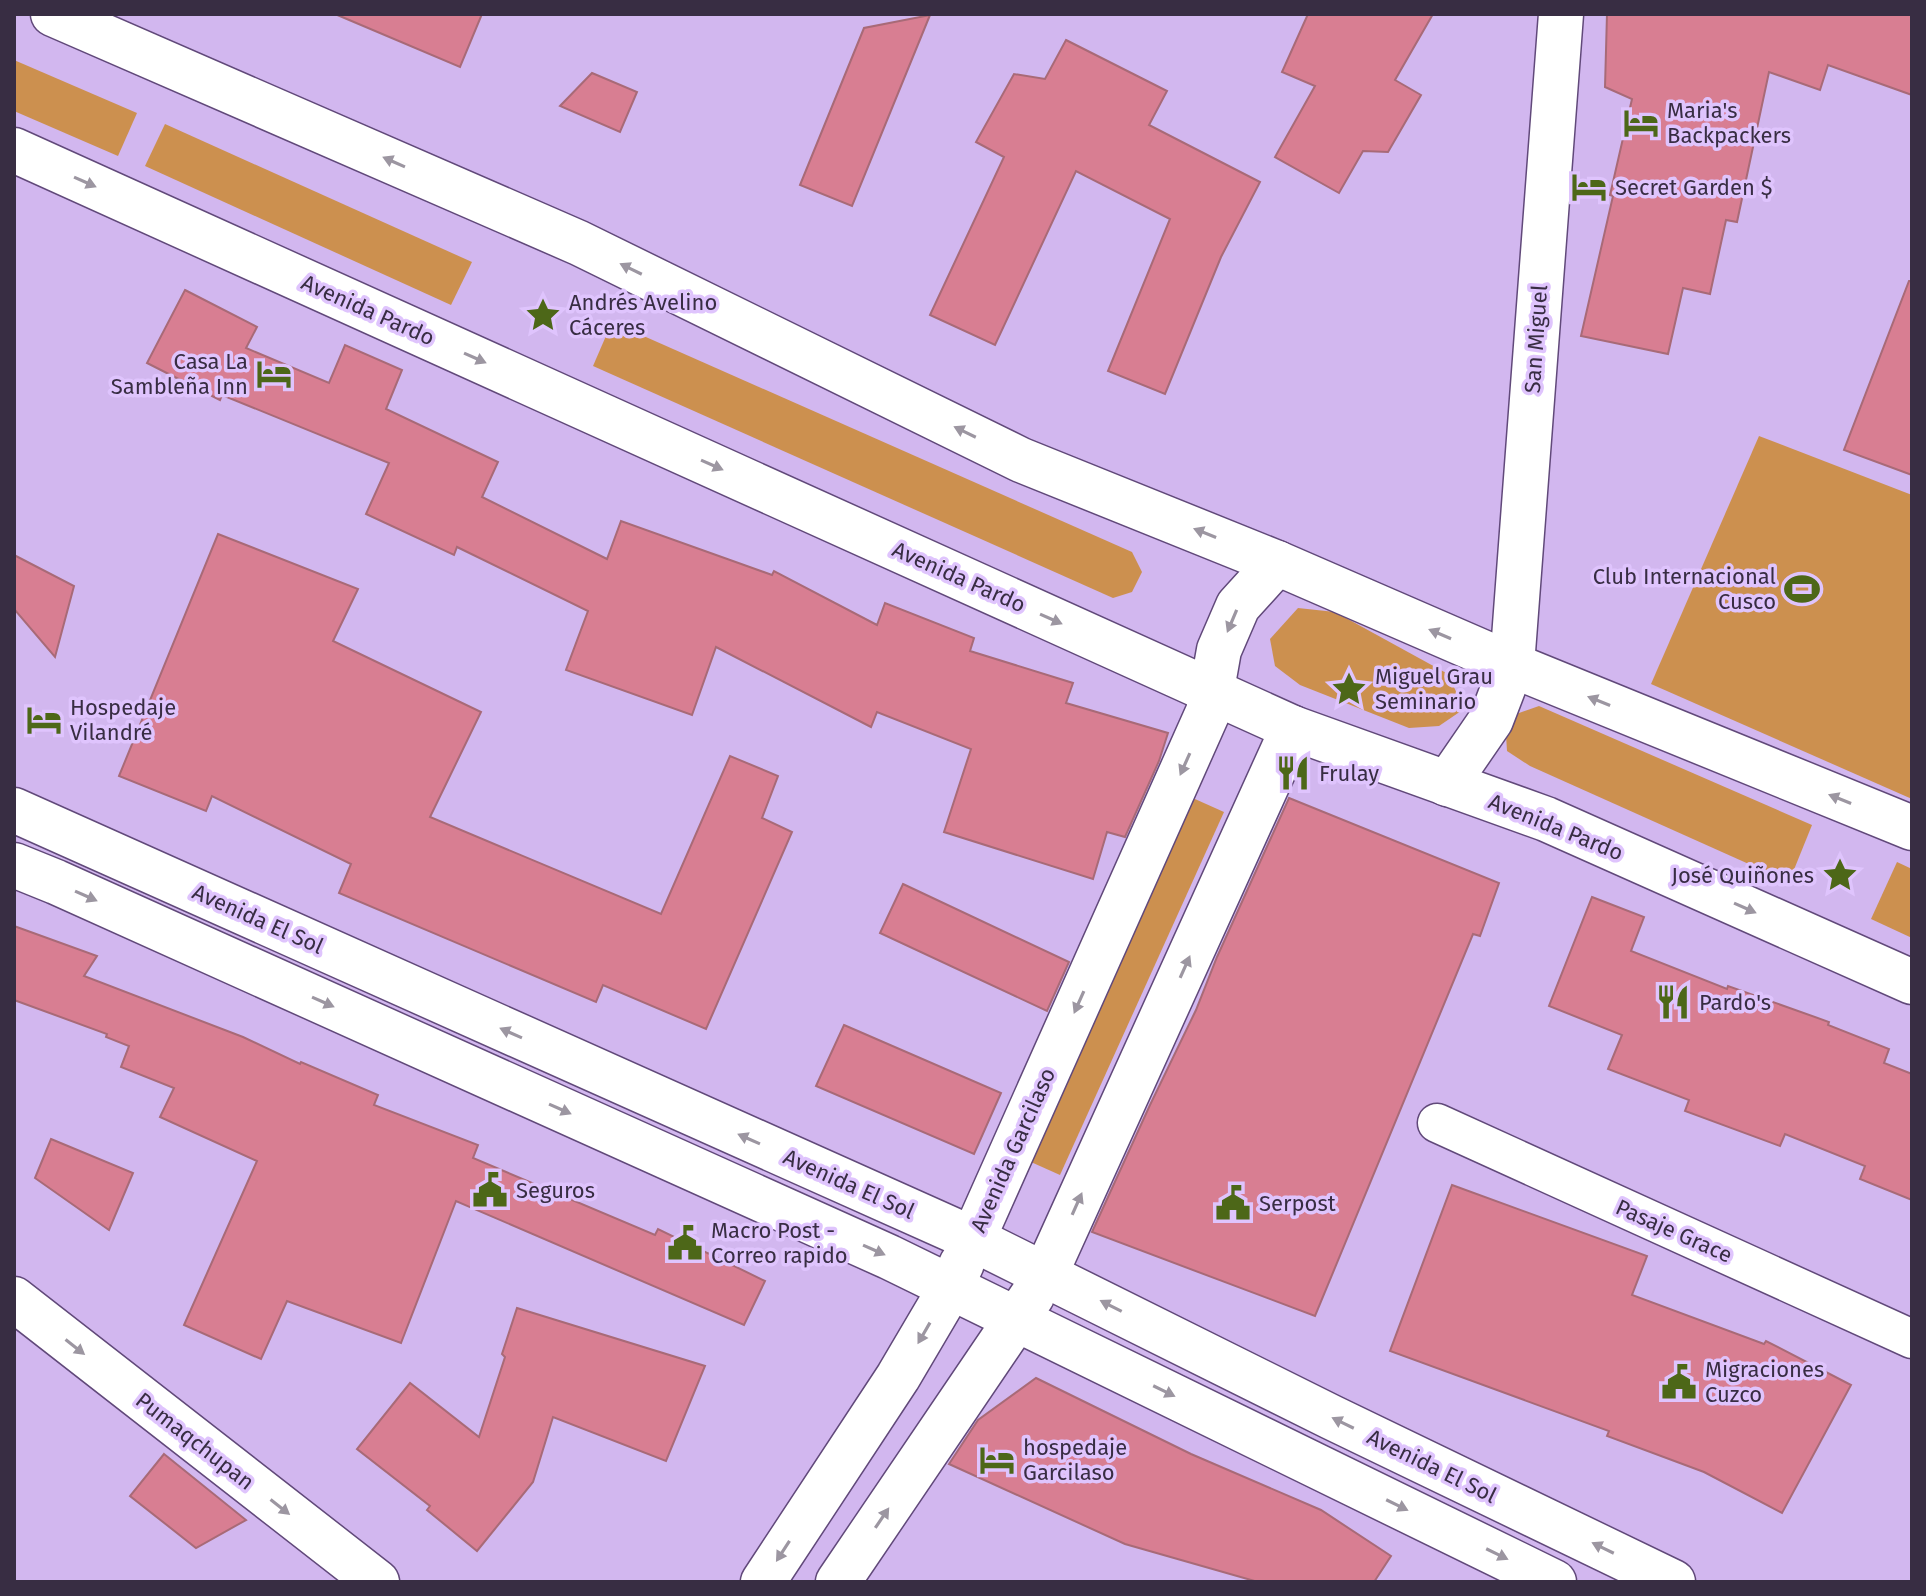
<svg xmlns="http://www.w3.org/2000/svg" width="1926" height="1596" viewBox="0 0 1926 1596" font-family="'Fira Sans',sans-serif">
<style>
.green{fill:#cc904f}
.building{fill:#d87e92;stroke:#a86a77;stroke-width:2}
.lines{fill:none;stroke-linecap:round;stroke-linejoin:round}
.pedestrian-casing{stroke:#61497a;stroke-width:41}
.minor-casing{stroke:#61497a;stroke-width:47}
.tertiary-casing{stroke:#61497a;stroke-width:47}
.pedestrian{stroke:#fff;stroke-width:38}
.minor{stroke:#fff;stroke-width:44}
.tertiary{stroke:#fff;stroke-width:44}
.oneway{fill:#9c96a1}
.labels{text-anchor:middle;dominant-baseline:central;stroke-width:7;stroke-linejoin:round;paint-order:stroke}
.poi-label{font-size:22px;fill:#382d43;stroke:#dfc4fd;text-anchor:start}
.street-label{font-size:22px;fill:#382d43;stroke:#dfc4fd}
</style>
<rect width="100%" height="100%" fill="#d2b7ef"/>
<g class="green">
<polygon points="14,60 137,113 118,156 14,111"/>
<polygon points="165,124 472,262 451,305 145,166"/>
<polygon points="612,322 1132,552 1142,572 1132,592 1113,598 593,366"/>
<polygon points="1759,436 1912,495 1912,799 1651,684"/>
<polygon points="1298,608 1335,612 1448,674 1464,709 1439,726 1409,728 1300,685 1275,666 1270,639"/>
<polygon points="1539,706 1812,825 1789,882 1530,766 1507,751 1505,718"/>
<polygon points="1186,795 1224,812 1060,1175 1022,1158"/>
<polygon points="1897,862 1912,869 1912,938 1871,919"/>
</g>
<g class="building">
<polygon points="335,14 482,14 460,67"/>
<polygon points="1308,14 1433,14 1395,80 1421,95 1388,152 1363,151 1339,193 1275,157 1315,86 1282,72"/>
<polygon points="1607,14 1912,14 1912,95 1828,65 1820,90 1769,72 1737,222 1726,220 1710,294 1683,288 1668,354 1581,336 1613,196 1610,195 1632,99 1605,87"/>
<polygon points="930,15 852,206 800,185 864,28"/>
<polygon points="1066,40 1167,91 1149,125 1260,182 1221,257 1165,394 1108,371 1170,219 1076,171 995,345 930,315 1004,157 976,142 1014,74 1045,79"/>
<polygon points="592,73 637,92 620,132 560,106"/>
<polygon points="1909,281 1912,281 1912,475 1844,450"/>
<polygon points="185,290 257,327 246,348 329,383 345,345 402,370 386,409 498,462 482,497 607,559 621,521 772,575 774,571 877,625 885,603 974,638 970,651 1073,683 1066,703 1168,733 1159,761 1125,837 1107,832 1093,879 944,832 971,749 877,712 871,727 716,647 692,715 566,670 588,611 457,547 454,555 366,514 389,463 222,395 220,400 147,363"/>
<polygon points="218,534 358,589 333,641 481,712 430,817 661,914 730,756 778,776 762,818 792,832 706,1029 603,985 596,1002 339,893 351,864 212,796 206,811 119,776"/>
<polygon points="14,555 74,586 55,657 14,609"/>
<polygon points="1289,798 1499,883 1480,936 1473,934 1315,1316 1092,1232 1150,1105 1196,1010 1217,957"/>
<polygon points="903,884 1069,962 1047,1011 880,933"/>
<polygon points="1592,897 1644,917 1631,951 1727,989 1728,986 1829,1022 1828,1025 1889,1049 1884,1063 1912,1074 1912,1200 1860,1179 1865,1166 1785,1134 1780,1146 1685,1111 1689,1100 1608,1069 1622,1035 1549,1006"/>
<polygon points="14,926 97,956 84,976 243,1037 300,1064 301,1062 378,1095 374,1105 478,1145 473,1158 655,1235 658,1229 765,1281 744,1325 456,1201 401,1343 287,1301 261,1359 184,1325 257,1161 160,1117 174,1088 121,1067 129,1046 106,1037 107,1034 14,1000"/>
<polygon points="844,1025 1001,1093 974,1154 816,1086"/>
<polygon points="51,1139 133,1173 109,1230 35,1178"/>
<polygon points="1452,1185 1647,1256 1632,1295 1764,1344 1766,1341 1851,1385 1782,1513 1704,1472 1607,1436 1609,1431 1390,1351"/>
<polygon points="517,1308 705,1366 666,1461 553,1417 533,1482 477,1551 427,1510 430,1506 357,1449 410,1383 479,1437 505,1357 502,1354"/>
<polygon points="1036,1378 1191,1454 1321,1510 1391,1556 1374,1582 1258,1582 1125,1544 949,1464 978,1420"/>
<polygon points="164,1454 246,1520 196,1548 130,1496"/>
</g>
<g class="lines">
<g class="pedestrian-casing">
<polyline id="pedestrian" points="1437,1123 1912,1339"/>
</g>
<g class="minor-casing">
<g id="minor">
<polyline points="53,14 579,243 1021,460 1277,563 1512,665 1912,828"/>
<polyline points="14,150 1293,728 1546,819 1912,982"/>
<polyline points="1447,784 1491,720 1512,665 1561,14"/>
<polyline points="973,1239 1208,712 1219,650 1238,606 1277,563"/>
<polyline points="1045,1275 1293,728"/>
<polyline points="14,1299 377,1582"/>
</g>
</g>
<g class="tertiary-casing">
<g id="tertiary">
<polyline points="14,810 973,1239 1331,1417 1673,1582"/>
<polyline points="14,865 56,882 889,1257 1554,1582"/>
<polyline points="763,1582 898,1377 951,1287 962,1263"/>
<polyline points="838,1582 1032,1296"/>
</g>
</g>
<use href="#pedestrian" class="pedestrian"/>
<use href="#minor" class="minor"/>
<use href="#tertiary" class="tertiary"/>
</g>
<defs><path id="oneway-solid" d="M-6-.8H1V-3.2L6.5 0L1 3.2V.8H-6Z" transform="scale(2)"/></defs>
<g class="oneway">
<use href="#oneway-solid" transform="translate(394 162) rotate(-156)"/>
<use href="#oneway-solid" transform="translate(85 182) rotate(24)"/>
<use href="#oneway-solid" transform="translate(631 269) rotate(-154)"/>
<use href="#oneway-solid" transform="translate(475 358) rotate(24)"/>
<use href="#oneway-solid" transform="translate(965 432) rotate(-154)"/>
<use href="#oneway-solid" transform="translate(712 465) rotate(24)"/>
<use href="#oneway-solid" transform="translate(1205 533) rotate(-158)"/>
<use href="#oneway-solid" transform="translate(1051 619) rotate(24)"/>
<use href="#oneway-solid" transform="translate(1232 621) rotate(113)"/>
<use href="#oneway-solid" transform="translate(1440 634) rotate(-157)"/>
<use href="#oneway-solid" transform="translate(1599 701) rotate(-158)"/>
<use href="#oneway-solid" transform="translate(1185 764) rotate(114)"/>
<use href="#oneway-solid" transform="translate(1840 799) rotate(-158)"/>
<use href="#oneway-solid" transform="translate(86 896) rotate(24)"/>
<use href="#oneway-solid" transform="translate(1745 908) rotate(24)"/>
<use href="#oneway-solid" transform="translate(1185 967) rotate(-66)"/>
<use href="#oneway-solid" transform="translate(323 1002) rotate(24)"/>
<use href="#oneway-solid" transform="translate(1079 1002) rotate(114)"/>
<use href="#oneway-solid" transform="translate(511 1033) rotate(-156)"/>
<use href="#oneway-solid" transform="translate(560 1109) rotate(24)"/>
<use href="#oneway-solid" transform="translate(749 1139) rotate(-156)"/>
<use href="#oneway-solid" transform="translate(1077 1204) rotate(-66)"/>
<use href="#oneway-solid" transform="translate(874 1250) rotate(24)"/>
<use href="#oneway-solid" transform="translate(1111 1306) rotate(-153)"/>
<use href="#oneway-solid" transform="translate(924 1333) rotate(120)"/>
<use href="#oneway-solid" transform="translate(75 1347) rotate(38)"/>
<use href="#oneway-solid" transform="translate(1164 1391) rotate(26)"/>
<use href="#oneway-solid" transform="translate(1343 1423) rotate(-154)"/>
<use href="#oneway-solid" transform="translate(1397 1505) rotate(26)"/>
<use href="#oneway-solid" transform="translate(280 1507) rotate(38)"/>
<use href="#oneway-solid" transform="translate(882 1518) rotate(-56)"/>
<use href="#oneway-solid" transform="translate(1603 1548) rotate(-154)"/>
<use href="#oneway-solid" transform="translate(783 1551) rotate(123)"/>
<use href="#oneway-solid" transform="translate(1497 1554) rotate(26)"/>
</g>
<defs>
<g id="hotel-bare" transform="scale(2.76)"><path d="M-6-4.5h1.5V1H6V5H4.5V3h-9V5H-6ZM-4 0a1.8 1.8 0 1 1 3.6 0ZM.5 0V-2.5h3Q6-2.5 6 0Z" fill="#4d6718" stroke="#dfc4fd" stroke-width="2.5" paint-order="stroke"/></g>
<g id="sight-bare" transform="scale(2.76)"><path d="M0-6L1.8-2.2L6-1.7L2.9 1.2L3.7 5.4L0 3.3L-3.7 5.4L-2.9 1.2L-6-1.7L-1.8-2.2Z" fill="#4d6718" stroke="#dfc4fd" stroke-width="2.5" paint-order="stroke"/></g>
<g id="stadium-bare" transform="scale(2.76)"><path d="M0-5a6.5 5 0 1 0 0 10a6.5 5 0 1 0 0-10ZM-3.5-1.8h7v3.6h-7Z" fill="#4d6718" stroke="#dfc4fd" stroke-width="2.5" paint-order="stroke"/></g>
<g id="restaurant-bare" transform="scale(2.76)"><path d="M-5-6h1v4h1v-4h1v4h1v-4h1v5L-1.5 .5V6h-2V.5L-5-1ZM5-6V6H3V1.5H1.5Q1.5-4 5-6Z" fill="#4d6718" stroke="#dfc4fd" stroke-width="2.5" paint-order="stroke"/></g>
<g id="civic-bare" transform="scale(2.76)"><path d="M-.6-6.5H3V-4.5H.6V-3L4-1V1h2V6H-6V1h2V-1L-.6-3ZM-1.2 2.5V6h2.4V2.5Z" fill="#4d6718" stroke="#dfc4fd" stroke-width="2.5" paint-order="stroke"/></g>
</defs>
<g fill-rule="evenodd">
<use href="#hotel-bare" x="1641" y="123"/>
<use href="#hotel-bare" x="1589" y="187"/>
<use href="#sight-bare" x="543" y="315"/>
<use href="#hotel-bare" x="274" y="374"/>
<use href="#stadium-bare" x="1802" y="589"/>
<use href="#sight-bare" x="1349" y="689"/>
<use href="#hotel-bare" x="44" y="720"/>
<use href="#restaurant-bare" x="1293" y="773"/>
<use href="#sight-bare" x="1840" y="875"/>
<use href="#restaurant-bare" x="1673" y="1002"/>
<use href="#civic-bare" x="490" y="1190"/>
<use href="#civic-bare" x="1233" y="1203"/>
<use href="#civic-bare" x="685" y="1243"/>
<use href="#civic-bare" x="1679" y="1382"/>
<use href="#hotel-bare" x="997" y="1460"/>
</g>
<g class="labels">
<g class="poi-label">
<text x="1667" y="110">Maria's<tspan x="1667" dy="25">Backpackers</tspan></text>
<text x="1615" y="187">Secret Garden $</text>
<text x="569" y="302">Andrés Avelino<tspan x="569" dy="25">Cáceres</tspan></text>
<text x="248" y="361" text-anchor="end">Casa La<tspan x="248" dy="25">Sambleña Inn</tspan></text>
<text x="1776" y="576" text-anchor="end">Club Internacional<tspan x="1776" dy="25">Cusco</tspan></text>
<text x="1375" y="676">Miguel Grau<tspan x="1375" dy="25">Seminario</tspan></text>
<text x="70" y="707">Hospedaje<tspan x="70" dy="25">Vilandré</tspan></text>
<text x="1319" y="773">Frulay</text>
<text x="1814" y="875" text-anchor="end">José Quiñones</text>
<text x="1699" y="1002">Pardo's</text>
<text x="516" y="1190">Seguros</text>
<text x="1259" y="1203">Serpost</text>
<text x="711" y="1230">Macro Post -<tspan x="711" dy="25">Correo rapido</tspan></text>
<text x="1705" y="1369">Migraciones<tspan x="1705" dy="25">Cuzco</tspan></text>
<text x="1023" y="1447">hospedaje<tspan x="1023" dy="25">Garcilaso</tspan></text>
</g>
<g class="street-label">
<text transform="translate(368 310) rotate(24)">Avenida Pardo</text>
<text transform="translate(1536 339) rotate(-86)">San Miguel</text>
<text transform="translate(959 577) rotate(24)">Avenida Pardo</text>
<text transform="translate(1556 827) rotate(22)">Avenida Pardo</text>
<text transform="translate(258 919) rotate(24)">Avenida El Sol</text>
<text transform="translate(1013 1150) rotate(-66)">Avenida Garcilaso</text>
<text transform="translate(849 1184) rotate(24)">Avenida El Sol</text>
<text transform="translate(1674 1231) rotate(24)">Pasaje Grace</text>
<text transform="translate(195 1441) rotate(38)">Pumaqchupan</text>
<text transform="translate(1432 1466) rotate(26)">Avenida El Sol</text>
</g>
</g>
<rect width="1926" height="1596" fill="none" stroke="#382d43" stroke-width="32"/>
</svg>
